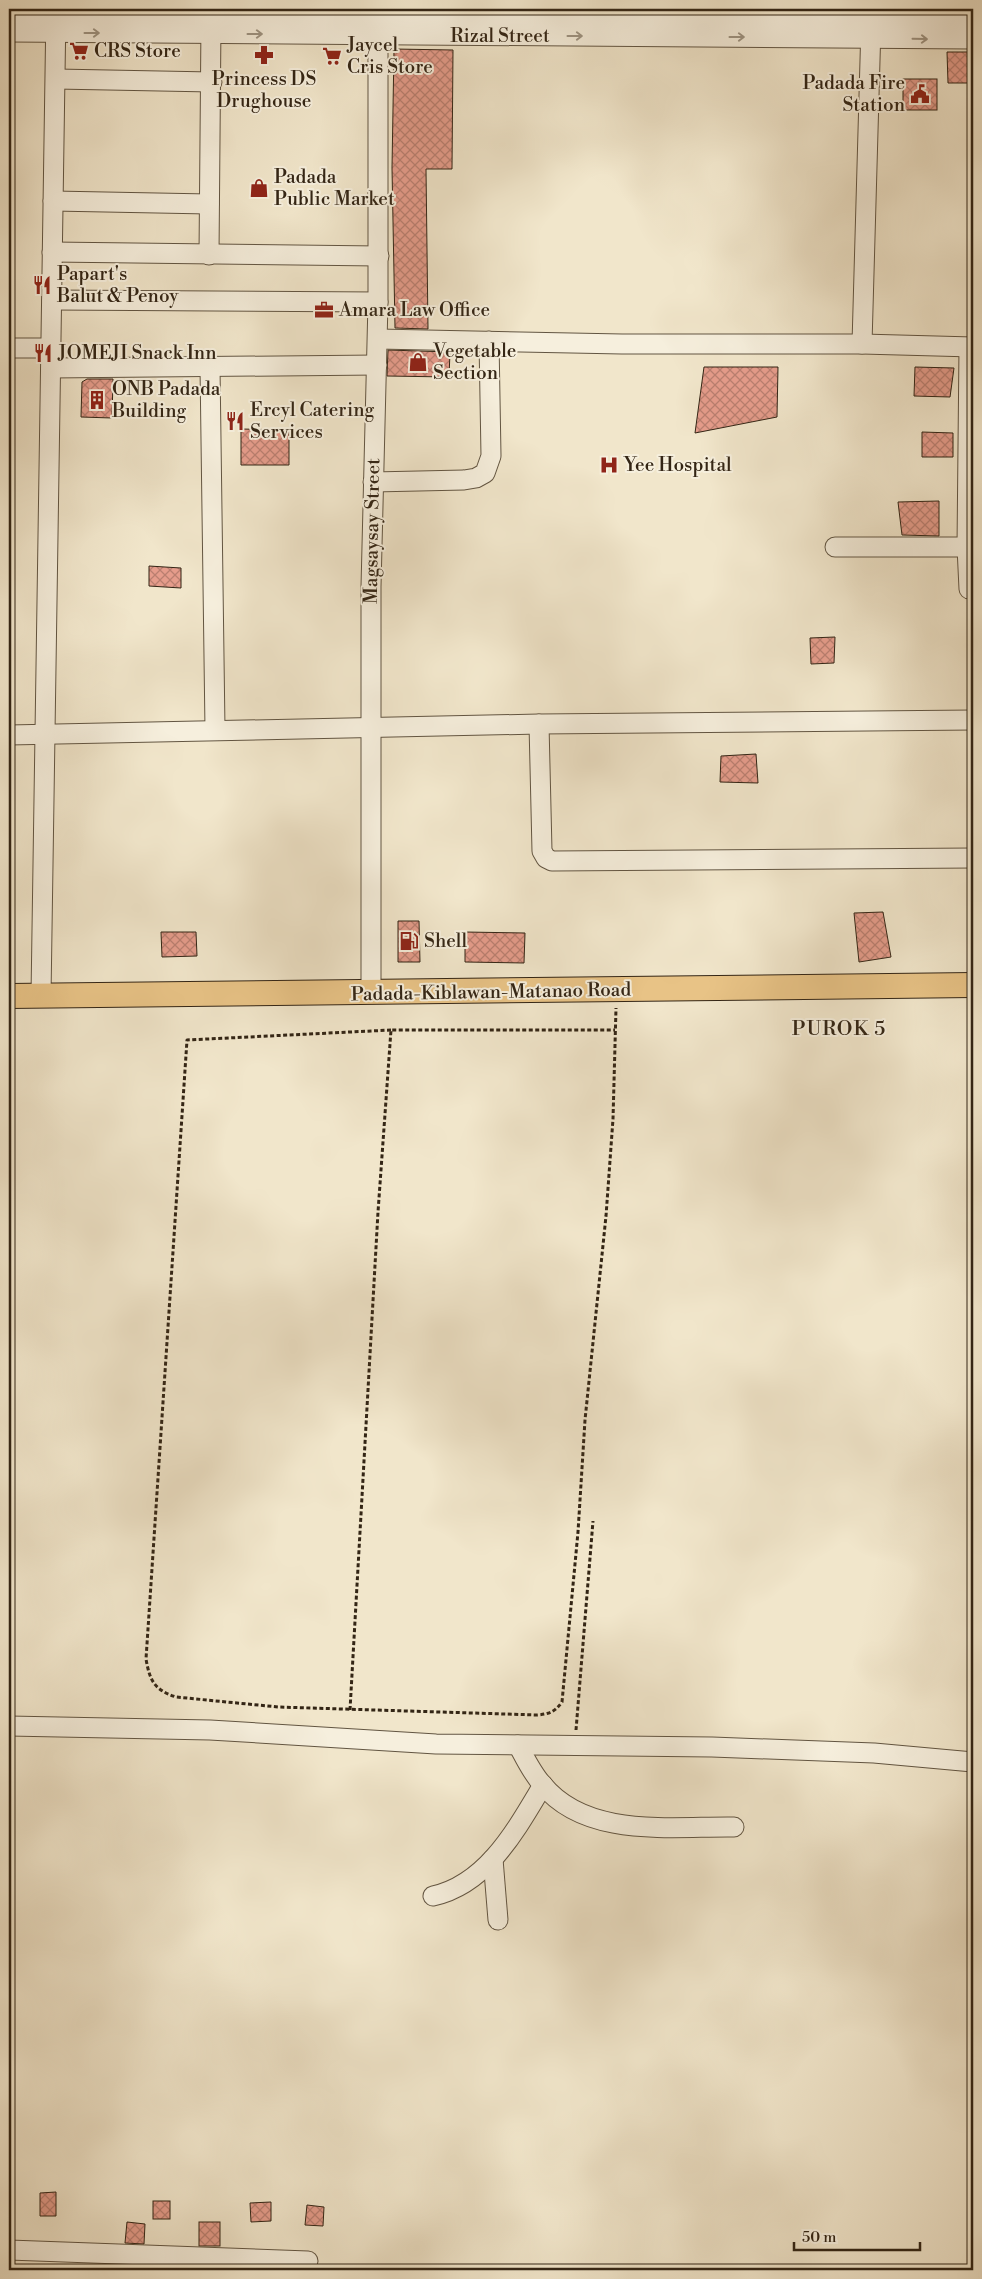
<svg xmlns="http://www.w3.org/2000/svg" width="982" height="2279" viewBox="0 0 982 2279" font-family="'Libre Bodoni',serif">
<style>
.building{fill:url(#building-cross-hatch);stroke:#332515}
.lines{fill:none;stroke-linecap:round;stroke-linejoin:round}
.minor-casing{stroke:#625542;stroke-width:21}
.major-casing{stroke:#332515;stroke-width:26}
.path{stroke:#332515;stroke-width:3;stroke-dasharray:4 2.5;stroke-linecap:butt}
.minor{stroke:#f6efdd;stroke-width:19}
.major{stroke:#e8c386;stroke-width:24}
.oneway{stroke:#9e9483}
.labels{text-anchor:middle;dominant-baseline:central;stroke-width:4;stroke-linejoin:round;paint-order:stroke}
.street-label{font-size:19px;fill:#332515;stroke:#f6efdd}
.poi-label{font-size:19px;fill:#332515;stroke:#f6efdd;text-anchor:start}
.neighbourhood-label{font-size:20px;letter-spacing:1px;fill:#332515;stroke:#f6efdd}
</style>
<defs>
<pattern id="building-cross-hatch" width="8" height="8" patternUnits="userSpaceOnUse" patternTransform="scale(1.25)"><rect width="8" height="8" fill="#e59c8b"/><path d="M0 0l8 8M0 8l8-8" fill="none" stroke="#ba7f70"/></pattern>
</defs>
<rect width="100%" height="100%" fill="#f1e6cb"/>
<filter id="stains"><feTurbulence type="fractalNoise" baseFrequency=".004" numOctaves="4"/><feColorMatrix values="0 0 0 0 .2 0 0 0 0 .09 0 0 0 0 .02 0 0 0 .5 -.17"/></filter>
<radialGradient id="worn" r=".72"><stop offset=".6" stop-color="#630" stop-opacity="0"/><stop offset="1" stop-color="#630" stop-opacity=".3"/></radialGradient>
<g class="building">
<polygon points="394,49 453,50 452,169 426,169 428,329 395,328 392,168"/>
<polygon points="947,52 969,52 969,63 973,63 973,83 948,83"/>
<rect x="903" y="79" width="34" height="31"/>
<polygon points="388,350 450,352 449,377 387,376"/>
<polygon points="704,367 778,367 777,417 695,433"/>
<polygon points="915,367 954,368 950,397 914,396"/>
<polygon points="87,379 113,379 112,418 81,417 82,382"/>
<polygon points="241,429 289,430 289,465 241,465"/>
<polygon points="922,432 953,433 953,457 922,457"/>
<polygon points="939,501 939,536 902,535 898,502"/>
<polygon points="149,566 181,568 181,588 149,586"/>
<polygon points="835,637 834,663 811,664 810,638"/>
<polygon points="756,754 758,783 720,782 721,756"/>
<polygon points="883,912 891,957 859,962 854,913"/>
<polygon points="398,921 419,921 420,962 398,962"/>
<polygon points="161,932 196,932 197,956 162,957"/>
<polygon points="465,932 525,933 524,963 465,962"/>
<polygon points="56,2192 56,2216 40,2216 40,2193"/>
<rect x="153" y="2201" width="17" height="18"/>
<polygon points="271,2202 271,2221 251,2222 250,2203"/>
<polygon points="307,2205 324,2207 323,2226 305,2225"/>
<polygon points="127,2222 145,2224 144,2244 125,2243"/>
<rect x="199" y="2222" width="21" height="24"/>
</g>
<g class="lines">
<g class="minor-casing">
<g id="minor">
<polyline points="9,15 973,21"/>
<polyline points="9,32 973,39"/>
<polyline points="56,79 212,82"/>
<polyline points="53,201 209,204"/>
<polyline points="52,252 379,256"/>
<polyline points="209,255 211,22"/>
<polyline points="52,300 378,302"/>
<polyline points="378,339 622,344 862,344 973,347"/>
<polyline points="862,344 871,25"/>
<polyline points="9,348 52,348"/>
<polyline points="210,367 215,729"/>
<polyline points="51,368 377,365"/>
<polyline points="373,482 464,480 476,478 485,473 491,456 489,341"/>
<polyline points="835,547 967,547 969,347"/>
<polyline points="967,547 969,589 973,589"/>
<polyline points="539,724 542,851 546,858 552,861 973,858"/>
<polyline points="9,735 539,724 973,720"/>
<polyline points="371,993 371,587 378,302 378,9"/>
<polyline points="41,996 56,9"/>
<polyline points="9,1726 210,1730 436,1744 712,1747 874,1753 973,1762"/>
<path d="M518 1745C525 1758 532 1773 542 1784 586 1839 672 1826 734 1827"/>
<polyline points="493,1859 498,1920"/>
<path d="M433 1896C487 1884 516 1830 543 1785"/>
<polyline points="9,2250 308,2261"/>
</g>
</g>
<g class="major-casing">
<polyline id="major" points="9,996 973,985"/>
</g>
<g class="path">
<path d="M391 1030 187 1040 146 1659C150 1682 155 1690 176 1697L278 1707 537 1715C549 1714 555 1712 562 1702L578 1532 585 1420 606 1216 613 1119 616 1008"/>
<polyline points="350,1710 378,1212 391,1030 615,1030"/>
<polyline points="576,1730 593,1521"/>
</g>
<use href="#minor" class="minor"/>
<use href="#major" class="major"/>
</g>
<defs><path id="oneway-shaft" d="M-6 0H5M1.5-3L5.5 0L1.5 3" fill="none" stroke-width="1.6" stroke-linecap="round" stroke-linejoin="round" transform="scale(1.25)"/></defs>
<g class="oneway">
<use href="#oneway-shaft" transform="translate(92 33)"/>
<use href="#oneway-shaft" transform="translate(255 34)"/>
<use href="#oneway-shaft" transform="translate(575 36)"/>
<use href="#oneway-shaft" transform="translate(737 37)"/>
<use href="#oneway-shaft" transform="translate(920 39) rotate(1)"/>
</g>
<defs>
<g id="supermarket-bare" transform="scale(1.5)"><path d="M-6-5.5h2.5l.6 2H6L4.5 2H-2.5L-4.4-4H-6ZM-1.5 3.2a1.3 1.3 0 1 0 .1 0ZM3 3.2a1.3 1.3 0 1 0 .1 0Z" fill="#8f2418" stroke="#f6efdd" stroke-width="2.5" paint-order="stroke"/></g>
<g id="pharmacy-bare" transform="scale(1.5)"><path d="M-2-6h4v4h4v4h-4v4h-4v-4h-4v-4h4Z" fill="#8f2418" stroke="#f6efdd" stroke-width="2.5" paint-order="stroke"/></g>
<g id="civic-bare" transform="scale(1.5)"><path d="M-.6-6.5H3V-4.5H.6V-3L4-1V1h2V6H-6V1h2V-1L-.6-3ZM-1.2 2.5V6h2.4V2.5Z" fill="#8f2418" stroke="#f6efdd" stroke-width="2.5" paint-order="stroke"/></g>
<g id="shop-bare" transform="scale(1.5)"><path d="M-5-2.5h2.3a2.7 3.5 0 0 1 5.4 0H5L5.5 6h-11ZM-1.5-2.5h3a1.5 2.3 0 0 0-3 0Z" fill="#8f2418" stroke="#f6efdd" stroke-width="2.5" paint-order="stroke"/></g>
<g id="restaurant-bare" transform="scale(1.5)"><path d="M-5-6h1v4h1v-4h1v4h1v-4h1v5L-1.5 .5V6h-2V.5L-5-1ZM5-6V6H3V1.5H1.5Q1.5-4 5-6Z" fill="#8f2418" stroke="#f6efdd" stroke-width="2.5" paint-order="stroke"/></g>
<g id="office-bare" transform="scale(1.5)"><path d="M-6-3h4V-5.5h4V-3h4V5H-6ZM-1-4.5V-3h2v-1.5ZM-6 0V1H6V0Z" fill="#8f2418" stroke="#f6efdd" stroke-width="2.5" paint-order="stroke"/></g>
<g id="building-bare" transform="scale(1.5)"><path d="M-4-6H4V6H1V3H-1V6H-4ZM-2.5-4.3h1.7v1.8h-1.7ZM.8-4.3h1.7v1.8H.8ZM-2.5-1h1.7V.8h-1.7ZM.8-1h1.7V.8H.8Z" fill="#8f2418" stroke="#f6efdd" stroke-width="2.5" paint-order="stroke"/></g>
<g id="hospital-bare" transform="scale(1.5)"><path d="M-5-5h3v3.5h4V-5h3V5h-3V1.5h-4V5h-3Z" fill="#8f2418" stroke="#f6efdd" stroke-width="2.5" paint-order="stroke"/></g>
<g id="fuel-bare" transform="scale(1.5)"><path d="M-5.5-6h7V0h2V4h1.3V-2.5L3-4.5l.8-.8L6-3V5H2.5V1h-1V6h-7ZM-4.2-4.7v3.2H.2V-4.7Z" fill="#8f2418" stroke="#f6efdd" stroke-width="2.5" paint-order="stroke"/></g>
</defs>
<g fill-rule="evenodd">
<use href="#supermarket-bare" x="79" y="51"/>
<use href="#pharmacy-bare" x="264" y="55"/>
<use href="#supermarket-bare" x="332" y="56"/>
<use href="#civic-bare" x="920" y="94"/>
<use href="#shop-bare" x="259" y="188"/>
<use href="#restaurant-bare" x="42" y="285"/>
<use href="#office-bare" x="324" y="310"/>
<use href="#restaurant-bare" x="43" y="353"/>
<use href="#shop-bare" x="418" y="362"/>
<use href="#building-bare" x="97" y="400"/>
<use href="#restaurant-bare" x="235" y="421"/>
<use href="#hospital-bare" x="609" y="465"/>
<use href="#fuel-bare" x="409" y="941"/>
</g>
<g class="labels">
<g class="street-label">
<text x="500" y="36">Rizal Street</text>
<text transform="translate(372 531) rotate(-89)">Magsaysay Street</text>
<text transform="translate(491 992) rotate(-1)">Padada-Kiblawan-Matanao Road</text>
</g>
<g class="poi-label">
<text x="347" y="45">Jaycel<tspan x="347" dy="22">Cris Store</tspan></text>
<text x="94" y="51">CRS Store</text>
<text x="264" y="79" text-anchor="middle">Princess DS<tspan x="264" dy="22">Drughouse</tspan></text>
<text x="905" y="83" text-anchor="end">Padada Fire<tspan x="905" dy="22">Station</tspan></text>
<text x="274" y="177">Padada<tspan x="274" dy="22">Public Market</tspan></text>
<text x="57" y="274">Papart's<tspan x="57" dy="22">Balut &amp; Penoy</tspan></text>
<text x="339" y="310">Amara Law Office</text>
<text x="433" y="351">Vegetable<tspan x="433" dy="22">Section</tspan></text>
<text x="58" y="353">JOMEJI Snack Inn</text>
<text x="112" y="389">ONB Padada<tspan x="112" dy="22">Building</tspan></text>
<text x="250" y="410">Ercyl Catering<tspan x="250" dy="22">Services</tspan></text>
<text x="624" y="465">Yee Hospital</text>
<text x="424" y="941">Shell</text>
</g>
<g class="neighbourhood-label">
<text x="839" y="1029">PUROK 5</text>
</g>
</g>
<rect width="982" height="2279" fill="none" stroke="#f1e6cb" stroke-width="30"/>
<rect x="10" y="10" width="962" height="2259" fill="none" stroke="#332515" stroke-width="2.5"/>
<rect x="15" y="15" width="952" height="2249" fill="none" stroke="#332515"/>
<path d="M794 2242v8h126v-8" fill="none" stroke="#332515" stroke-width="2.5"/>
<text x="802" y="2242" font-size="15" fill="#332515" stroke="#f6efdd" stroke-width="4" paint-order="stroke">50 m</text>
<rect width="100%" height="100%" filter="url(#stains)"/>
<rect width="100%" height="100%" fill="url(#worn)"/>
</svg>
